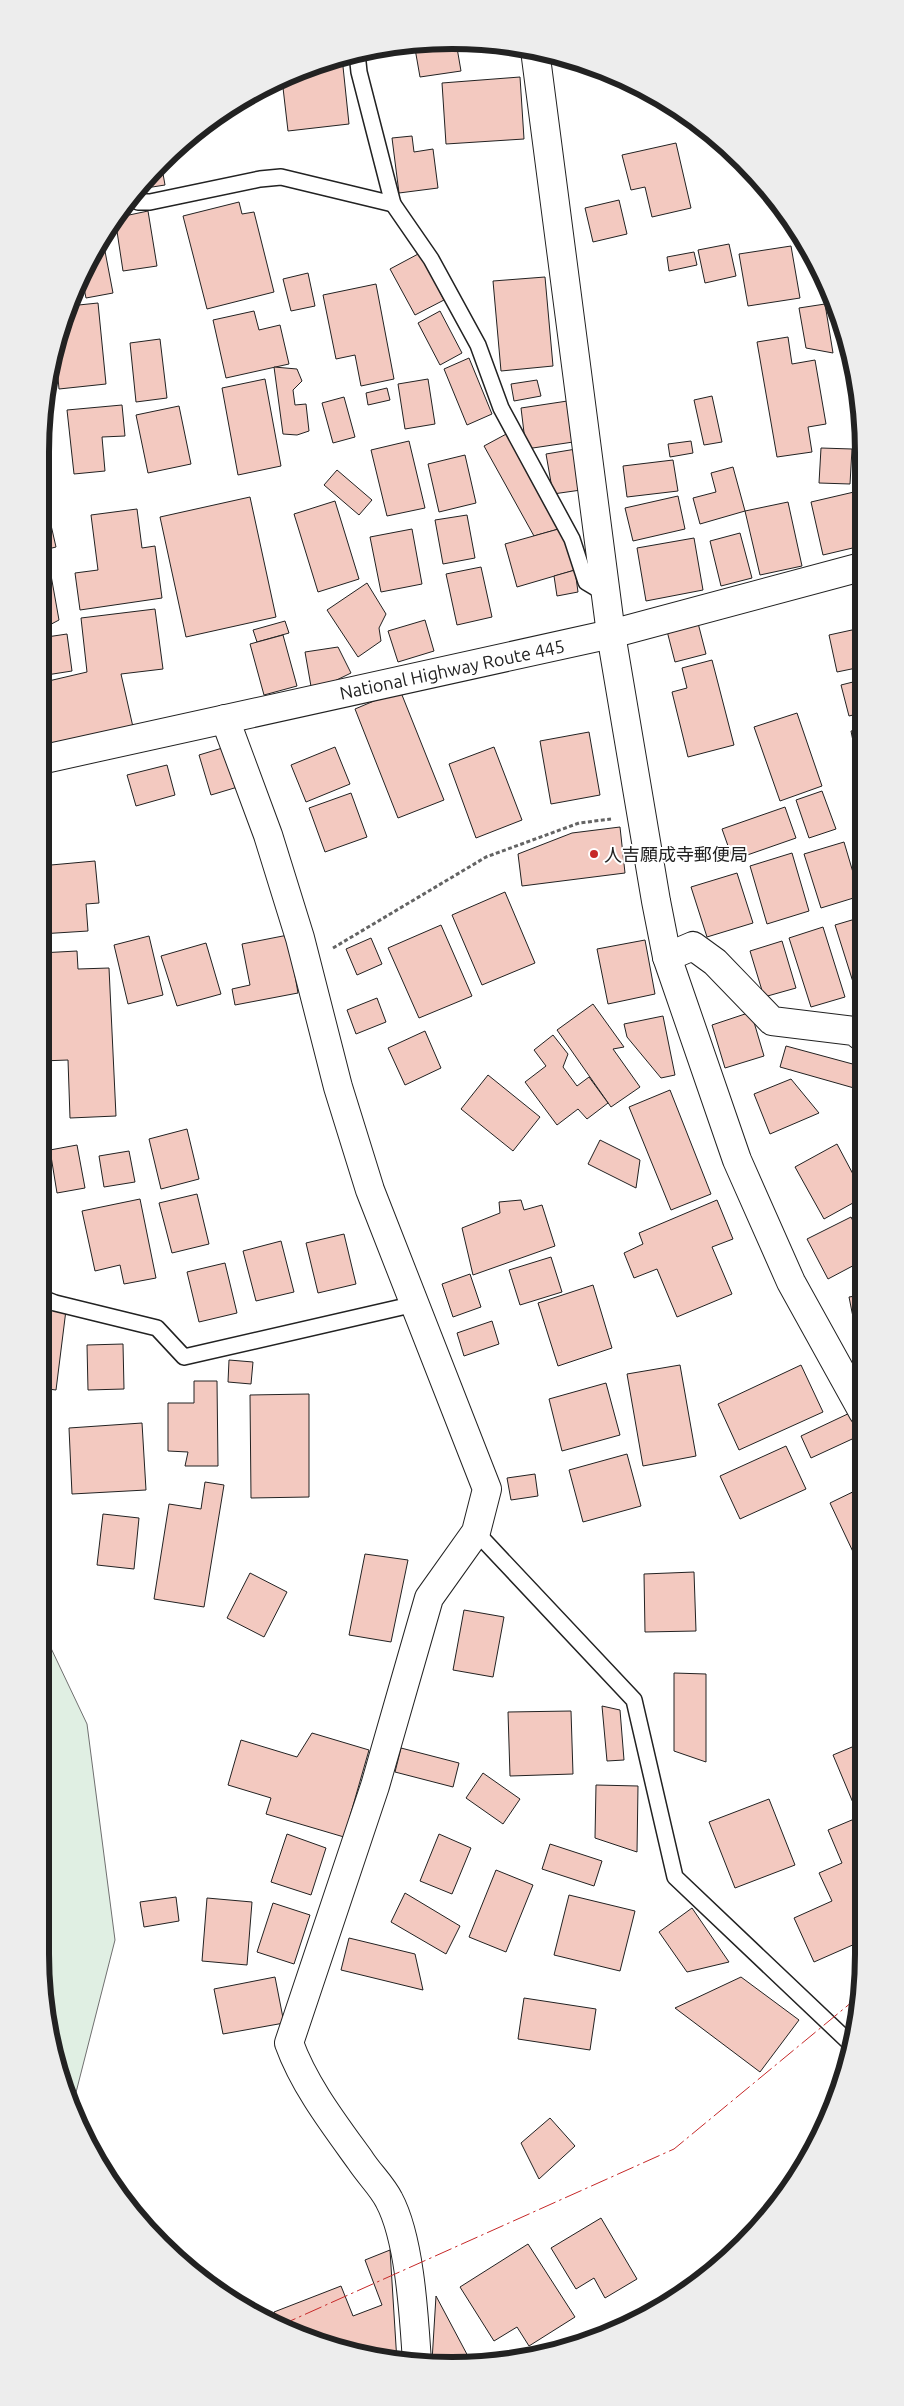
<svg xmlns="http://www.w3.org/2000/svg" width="904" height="2406" viewBox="0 0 904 2406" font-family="Ubuntu,'Noto Sans JP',sans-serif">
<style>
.green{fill:#e0efe3;stroke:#6f6f6f}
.building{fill:#f3c9c0;stroke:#222}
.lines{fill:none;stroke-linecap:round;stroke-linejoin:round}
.service-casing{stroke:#222;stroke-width:18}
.minor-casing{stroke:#222;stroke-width:30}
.tertiary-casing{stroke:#222;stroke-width:30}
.trunk-casing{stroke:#222;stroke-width:30}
.path{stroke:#646464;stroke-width:3;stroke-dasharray:4 2.5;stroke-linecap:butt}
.service{stroke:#fff;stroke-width:15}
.minor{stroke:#fff;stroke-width:28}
.tertiary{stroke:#fff;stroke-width:28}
.trunk{stroke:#fff;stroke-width:28}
.power{stroke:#c62828;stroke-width:1;stroke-dasharray:18 4 2.5 4;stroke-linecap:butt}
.poi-dot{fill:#c62828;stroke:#fff;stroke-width:2}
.labels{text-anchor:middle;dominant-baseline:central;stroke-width:4;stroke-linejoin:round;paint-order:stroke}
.street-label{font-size:18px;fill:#222;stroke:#fff}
.poi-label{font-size:18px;fill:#222;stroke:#fff;text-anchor:start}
.rim{fill:none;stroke:#222;stroke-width:6}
</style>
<rect width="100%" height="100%" fill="#fff"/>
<polygon class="green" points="40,1625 87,1724 115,1940 72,2108 62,2087 40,1954"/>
<g class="building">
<polygon points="472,41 479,41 499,44 471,50"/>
<polygon points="456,42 461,71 420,77 414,43"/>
<polygon points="342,57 349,124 288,131 282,79 320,62"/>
<polygon points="520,77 524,139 446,144 442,83"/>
<polygon points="412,136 414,152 433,149 438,188 399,193 392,138"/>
<polygon points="676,143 691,208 652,217 645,187 631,190 622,155"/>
<polygon points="162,168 165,185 146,188 145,180 155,169"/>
<polygon points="619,200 627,234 593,242 585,208"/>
<polygon points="239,202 242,214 254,212 274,292 207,309 183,216"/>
<polygon points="148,211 157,266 123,271 115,218"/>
<polygon points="729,244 736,276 705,283 698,250"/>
<polygon points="104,246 113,293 86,298 81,273 96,248"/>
<polygon points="791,246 800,298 748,306 739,254"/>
<polygon points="694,252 697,265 669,271 667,257"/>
<polygon points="420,253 444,300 415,315 390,269"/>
<polygon points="308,273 315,306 291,311 283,279"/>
<polygon points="545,277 553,366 501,371 493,281"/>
<polygon points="376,284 394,379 361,386 355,355 336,359 323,295"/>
<polygon points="98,303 106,384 59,389 55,344 69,306"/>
<polygon points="825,304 833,353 806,348 799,308"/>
<polygon points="254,311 259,330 280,325 289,364 226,378 213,320"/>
<polygon points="440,311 462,353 440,365 418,323"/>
<polygon points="788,337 792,364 815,360 826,424 808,427 812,452 777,457 757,342"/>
<polygon points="160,339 167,398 136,402 130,343"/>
<polygon points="469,358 492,414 467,425 444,369"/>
<polygon points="274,367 297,369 302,381 293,390 295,405 306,404 309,431 297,435 283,434"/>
<polygon points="265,379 281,466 238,475 222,388"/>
<polygon points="428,379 435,424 405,429 398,384"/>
<polygon points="537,380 541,396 514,401 511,384"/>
<polygon points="387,388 390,400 368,405 366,393"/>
<polygon points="712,396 722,442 704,445 694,400"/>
<polygon points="344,397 355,437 333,443 322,403"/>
<polygon points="574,400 580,441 526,449 521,408"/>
<polygon points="122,405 125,436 102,437 105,471 74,474 67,410"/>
<polygon points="179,406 191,464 148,473 136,415"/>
<polygon points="510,432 562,528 534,536 484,446"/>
<polygon points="409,441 425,508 387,516 371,450"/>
<polygon points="691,441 693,453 670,457 668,444"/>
<polygon points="582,448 588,489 553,494 546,454"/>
<polygon points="821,448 852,449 850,484 819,483"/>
<polygon points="465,455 476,503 439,512 428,464"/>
<polygon points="673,460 678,491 627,497 623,466"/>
<polygon points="733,467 745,511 700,524 693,498 716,492 711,473"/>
<polygon points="337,470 372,500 359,515 324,485"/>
<polygon points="854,492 861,521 861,546 823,555 811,502"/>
<polygon points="678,496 685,529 633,541 625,508"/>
<polygon points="250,497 276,617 186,637 160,517"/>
<polygon points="335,501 359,579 318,592 294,514"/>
<polygon points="788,502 802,566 760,575 745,511"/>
<polygon points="137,509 142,548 155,546 162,598 80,610 75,573 98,570 91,515"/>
<polygon points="48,512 56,547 40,551 40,514"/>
<polygon points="467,515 475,558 443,564 435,520"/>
<polygon points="562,528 575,570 517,587 505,544"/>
<polygon points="412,529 422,584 381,592 370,537"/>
<polygon points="740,533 752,578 721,586 710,541"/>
<polygon points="694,538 703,590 646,601 637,548"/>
<polygon points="47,553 59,620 40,630 40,554"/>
<polygon points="481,567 492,617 457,625 446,574"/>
<polygon points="575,570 578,592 557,596 554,576"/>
<polygon points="367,583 386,614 379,628 381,641 358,657 327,610"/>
<polygon points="155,609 163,669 121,674 133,727 40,748 40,683 87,672 81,618"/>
<polygon points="425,620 434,651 398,662 388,631"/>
<polygon points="285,621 289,633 257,642 253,630"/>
<polygon points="698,623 706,654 675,662 667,631"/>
<polygon points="861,628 861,667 837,672 829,635"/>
<polygon points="67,634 72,671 40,676 40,638"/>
<polygon points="283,635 297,686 264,695 250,644"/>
<polygon points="338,647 351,673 312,692 305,652"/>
<polygon points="712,660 734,745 688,757 672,692 687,688 682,668"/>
<polygon points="861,680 861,713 849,716 841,685"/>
<polygon points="400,690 444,800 398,818 355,709"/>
<polygon points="797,713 822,786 780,801 754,727"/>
<polygon points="861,729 861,760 857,761 851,731"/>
<polygon points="589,732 600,795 551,804 540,741"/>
<polygon points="229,746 241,786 211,795 199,755"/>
<polygon points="335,747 350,784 306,802 291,765"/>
<polygon points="494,747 522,820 476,838 449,764"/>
<polygon points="167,765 175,795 136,806 127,775"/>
<polygon points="861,781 861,801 859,782"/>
<polygon points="822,791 836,829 809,838 796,800"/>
<polygon points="351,793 367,837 325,852 309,808"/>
<polygon points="785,807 796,838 733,860 722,829"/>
<polygon points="620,827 625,873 522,886 518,854 572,833"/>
<polygon points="844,842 860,896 821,908 804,854"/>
<polygon points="792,853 809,911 767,924 750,866"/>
<polygon points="95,861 99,903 86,904 88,931 40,934 40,866"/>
<polygon points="737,873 753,923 707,937 691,887"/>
<polygon points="505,892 535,963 482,985 452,915"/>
<polygon points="862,917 862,980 853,982 835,925"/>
<polygon points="441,925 472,996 419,1018 388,948"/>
<polygon points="823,927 845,997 811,1007 789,938"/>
<polygon points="288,935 298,993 235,1005 232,989 250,985 242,944"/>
<polygon points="149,936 163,995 128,1004 114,945"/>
<polygon points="371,938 382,964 357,975 346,949"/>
<polygon points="645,940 655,994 608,1004 597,949"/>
<polygon points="782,941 796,988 764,997 750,951"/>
<polygon points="206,943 221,994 177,1006 161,956"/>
<polygon points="77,951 78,969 109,968 116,1116 70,1118 68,1060 41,1061 40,953"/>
<polygon points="377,998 386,1022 356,1034 347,1010"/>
<polygon points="593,1004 624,1047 613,1049 640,1087 611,1107 557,1030"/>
<polygon points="751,1012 764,1056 725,1068 712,1025"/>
<polygon points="663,1016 675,1075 661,1078 627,1037 624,1024"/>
<polygon points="425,1031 441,1068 405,1085 388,1048"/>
<polygon points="553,1035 568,1054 563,1067 577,1086 589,1077 608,1103 587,1119 578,1109 557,1125 525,1082 546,1066 534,1050"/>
<polygon points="786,1046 860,1066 854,1088 780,1067"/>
<polygon points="488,1075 540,1117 513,1151 461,1109"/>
<polygon points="791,1079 819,1113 770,1134 754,1094"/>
<polygon points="670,1090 711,1194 671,1210 629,1107"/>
<polygon points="187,1129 199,1179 161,1189 149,1139"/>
<polygon points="600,1140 640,1160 636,1188 588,1164"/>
<polygon points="837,1144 862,1191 862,1198 824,1219 795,1167"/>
<polygon points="77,1145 85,1188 57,1193 50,1150"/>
<polygon points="129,1151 135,1182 104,1187 99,1156"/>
<polygon points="197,1194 209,1244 172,1253 159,1203"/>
<polygon points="140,1199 156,1278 124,1284 120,1265 95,1271 82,1211"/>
<polygon points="521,1200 524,1210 542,1205 555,1246 473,1275 462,1228 500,1213 499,1202"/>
<polygon points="717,1200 733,1239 712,1247 732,1294 677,1317 657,1269 634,1278 624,1253 643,1244 639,1233"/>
<polygon points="851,1217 862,1238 862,1261 828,1279 807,1239"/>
<polygon points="344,1234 356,1284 318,1293 306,1243"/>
<polygon points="281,1241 294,1292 256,1301 243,1251"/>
<polygon points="551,1257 562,1292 520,1305 509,1270"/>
<polygon points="225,1263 237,1313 199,1322 187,1272"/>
<polygon points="470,1274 481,1307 453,1317 442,1284"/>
<polygon points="593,1285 612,1348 558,1366 538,1303"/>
<polygon points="862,1295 863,1321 854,1322 849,1297"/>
<polygon points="40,1307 66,1310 56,1390 40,1388"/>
<polygon points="492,1321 499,1344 464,1356 457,1333"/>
<polygon points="123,1344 124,1389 88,1390 87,1345"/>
<polygon points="229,1360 253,1362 251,1384 228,1382"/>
<polygon points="680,1365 696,1456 643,1466 627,1374"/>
<polygon points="801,1365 823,1412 739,1450 718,1404"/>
<polygon points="194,1381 217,1381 218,1466 185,1466 188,1452 168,1451 168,1403 194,1403"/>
<polygon points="606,1383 620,1435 562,1451 549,1399"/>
<polygon points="309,1394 309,1497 251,1498 250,1395"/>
<polygon points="854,1411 863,1434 811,1458 801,1436"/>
<polygon points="142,1423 146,1490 72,1494 69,1428"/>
<polygon points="786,1446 806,1489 740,1519 720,1476"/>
<polygon points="627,1454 641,1506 583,1522 569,1470"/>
<polygon points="535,1474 538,1496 511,1500 507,1478"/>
<polygon points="205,1482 224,1485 204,1607 154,1599 169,1504 201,1509"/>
<polygon points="863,1487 863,1573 830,1503"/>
<polygon points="103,1514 139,1518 134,1569 97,1565"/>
<polygon points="365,1554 408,1560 391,1642 349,1635"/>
<polygon points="694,1572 696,1631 645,1632 644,1574"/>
<polygon points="250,1573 287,1592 264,1637 227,1618"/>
<polygon points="464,1610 504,1617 493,1677 453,1670"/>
<polygon points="674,1673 706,1674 706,1762 674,1751"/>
<polygon points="602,1706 620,1710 624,1760 607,1761"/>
<polygon points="571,1711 573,1774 510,1776 508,1712"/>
<polygon points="312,1733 369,1750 344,1837 266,1814 271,1798 228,1785 241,1740 297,1757"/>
<polygon points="864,1742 864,1940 814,1962 794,1918 832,1901 819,1873 842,1863 828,1830 859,1817 833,1755"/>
<polygon points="401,1748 459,1763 453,1787 395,1772"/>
<polygon points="483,1773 520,1799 503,1824 466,1798"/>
<polygon points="596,1785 638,1786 637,1852 595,1838"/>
<polygon points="769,1799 795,1865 735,1888 709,1822"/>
<polygon points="287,1834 326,1848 311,1895 271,1882"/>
<polygon points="439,1834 471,1848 452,1894 420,1881"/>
<polygon points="550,1844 602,1861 594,1886 542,1869"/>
<polygon points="496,1870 533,1885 506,1952 469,1937"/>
<polygon points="405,1893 460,1926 446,1954 391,1922"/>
<polygon points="569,1895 635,1911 620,1971 554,1955"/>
<polygon points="176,1897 179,1921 144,1927 140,1902"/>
<polygon points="207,1898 252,1902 247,1965 202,1961"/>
<polygon points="273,1903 310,1915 294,1964 257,1952"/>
<polygon points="692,1908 729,1962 687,1972 659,1932"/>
<polygon points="349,1938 415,1954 423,1990 341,1970"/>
<polygon points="275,1977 284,2023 223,2034 214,1989"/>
<polygon points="741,1977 799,2020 760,2072 675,2008"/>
<polygon points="524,1998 596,2009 590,2050 518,2039"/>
<polygon points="550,2118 575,2146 539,2179 521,2143"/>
<polygon points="601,2218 637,2279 605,2298 594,2278 576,2289 551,2248"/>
<polygon points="162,2231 174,2251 154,2235"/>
<polygon points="528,2244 575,2317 529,2346 517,2327 494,2341 460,2287"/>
<polygon points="390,2250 397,2362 320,2344 280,2326 274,2312 341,2286 353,2316 382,2305 365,2260"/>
<polygon points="436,2296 470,2360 432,2361"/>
</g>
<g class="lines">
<g class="service-casing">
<g id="service">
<polyline points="357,53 359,72 393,204 431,259 478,345 501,408 572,539 586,582 606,594"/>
<polyline points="129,197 138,202 150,202 260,179 281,177 393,204"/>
<polyline points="40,1297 55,1303 157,1328 184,1357 415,1304"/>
<polyline points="476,1532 634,1700 675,1877 852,2045"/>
</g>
</g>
<g class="minor-casing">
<g id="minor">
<path d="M225 719 268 835 300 938 338 1087 370 1190 487 1489 476 1532 429 1598 375 1786 289 2043C304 2085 334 2124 360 2160 369 2174 382 2186 389 2200 410 2239 414 2317 417 2362"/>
<polyline points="667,957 693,946 715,962 772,1021 854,1031 862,1037"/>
</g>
</g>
<g class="tertiary-casing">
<polyline id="tertiary" points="535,50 611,634 656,901 667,957 737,1160 791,1282 863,1412"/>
</g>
<g class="trunk-casing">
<polyline id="trunk" points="40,760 611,634 861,567"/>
</g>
<polyline class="path" points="333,948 486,857 579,823 611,819"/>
<use href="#service" class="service"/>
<use href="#minor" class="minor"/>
<use href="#tertiary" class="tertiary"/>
<use href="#trunk" class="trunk"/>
<polyline class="power" points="279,2326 674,2149 858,1997"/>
</g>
<circle class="poi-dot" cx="594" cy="854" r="5"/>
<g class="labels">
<g class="street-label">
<text transform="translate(452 669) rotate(-12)">National Highway Route 445</text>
</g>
<g class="poi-label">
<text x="604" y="854">人吉願成寺郵便局</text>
</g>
</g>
<path d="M0 0H904V2406H0ZM452 49H452A403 403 0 0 1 855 452V1954A403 403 0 0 1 452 2357H452A403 403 0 0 1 49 1954V452A403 403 0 0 1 452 49Z" fill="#ededed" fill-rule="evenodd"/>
<path class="rim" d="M452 49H452A403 403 0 0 1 855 452V1954A403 403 0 0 1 452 2357H452A403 403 0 0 1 49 1954V452A403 403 0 0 1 452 49Z"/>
</svg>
